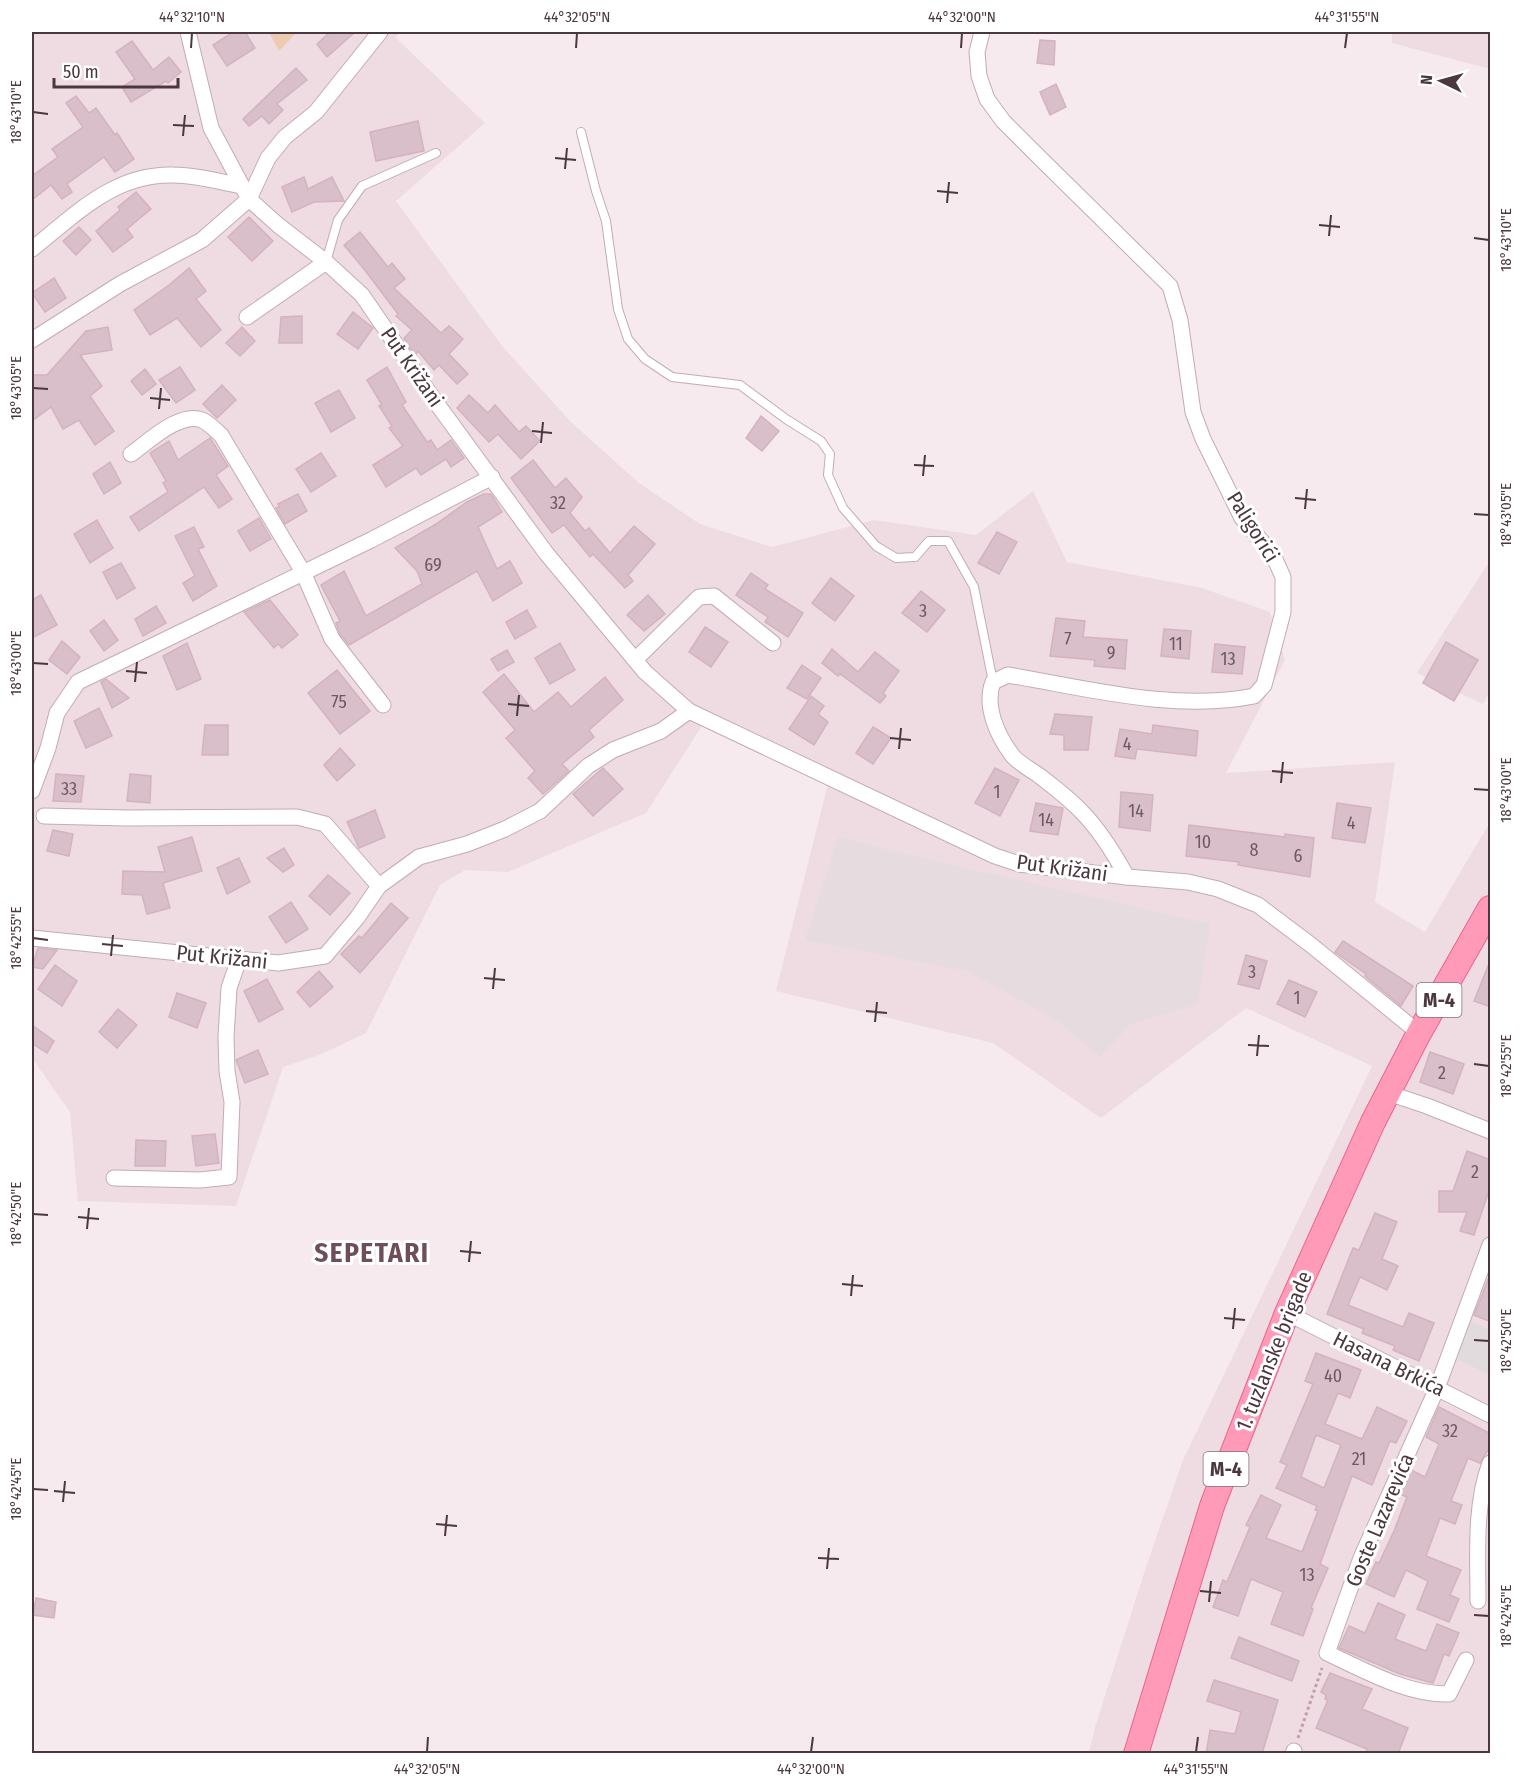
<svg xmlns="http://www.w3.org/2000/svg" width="1522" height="1785" viewBox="0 0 1522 1785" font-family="'Fira Sans Condensed',sans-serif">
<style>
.residential{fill:#eedce2}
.industrial{fill:#e6dce0}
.green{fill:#eccbb1}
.parking{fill:#e2dbdd}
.building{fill:#d9bfc9;stroke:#d4b2bf;stroke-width:1.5;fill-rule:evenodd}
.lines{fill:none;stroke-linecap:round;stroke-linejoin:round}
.lane-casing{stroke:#c3acb4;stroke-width:10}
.street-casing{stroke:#c3acb4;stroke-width:17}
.primary-casing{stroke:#ec628d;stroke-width:26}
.path{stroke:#c59cab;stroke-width:3;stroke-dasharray:3 3;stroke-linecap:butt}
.lane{stroke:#fff;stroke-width:8}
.street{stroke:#fff;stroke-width:15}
.primary{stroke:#ff9bb8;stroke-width:24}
.ticks{fill:none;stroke:#4b373f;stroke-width:2}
.labels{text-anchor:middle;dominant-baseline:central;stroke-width:6;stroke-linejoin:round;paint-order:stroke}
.number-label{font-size:18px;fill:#6e5962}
.shield{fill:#fff;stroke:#817379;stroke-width:1.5}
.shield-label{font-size:20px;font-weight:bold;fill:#4b373f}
.street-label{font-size:21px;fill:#4b373f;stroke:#fff}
.district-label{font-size:27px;font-weight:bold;letter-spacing:1.5px;fill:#6f4e5b;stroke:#fff}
.neatline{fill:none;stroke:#4b373f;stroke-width:2}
.ticks-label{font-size:15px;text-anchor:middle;fill:#4b373f}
</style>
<rect width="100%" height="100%" fill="#f6eaee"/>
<g class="residential">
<polygon points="32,32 399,32 396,38 485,123 396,201 502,346 571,422 639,483 700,524 772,547 874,520 976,535 1033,491 1067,562 1202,588 1270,612 1285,660 1226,773 1395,762 1375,902 1425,932 1490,822 1490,1753 1089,1753 1095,1727 1147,1564 1183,1460 1372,1066 1246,1008 1101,1118 993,1043 776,991 831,772 705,721 646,813 508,872 465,870 440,885 366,1033 319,1055 283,1067 236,1206 78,1201 70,1112 32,1058 32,644 33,640 32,616"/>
<polygon points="1392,32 1490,32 1490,69 1392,43"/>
<polygon points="1490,561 1490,691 1483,704 1417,673"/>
</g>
<polygon class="industrial" points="838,837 896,852 1210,924 1198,1004 1131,1024 1100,1057 1055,1019 967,971 805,940"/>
<polygon class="green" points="269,32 297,32 279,51"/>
<polygon class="parking" points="1471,1321 1490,1330 1490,1375 1457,1359"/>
<g class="building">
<polygon points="233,32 245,32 255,48 227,66 213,45"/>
<polygon points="330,32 355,32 327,57 317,44"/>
<polygon points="1040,40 1055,41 1054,65 1037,63"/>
<polygon points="132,41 153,70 169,57 181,72 168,83 166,81 131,102 122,87 135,79 116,52"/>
<polygon points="296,68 307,80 277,104 283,110 269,124 262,116 249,126 243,119"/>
<polygon points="1056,84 1066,107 1050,115 1040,92"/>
<polygon points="76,96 89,113 96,108 115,135 117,133 134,159 115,172 104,157 67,184 72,192 62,199 51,185 32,200 32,176 58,157 52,149 83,127 66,103"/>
<polygon points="418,121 424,151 376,161 370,132"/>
<polygon points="304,177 308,189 332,177 344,201 314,202 292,212 282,187"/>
<polygon points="136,192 151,209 127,229 133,237 113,252 96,231 120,210 118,207"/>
<polygon points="249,217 273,241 252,261 228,237"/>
<polygon points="79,227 91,240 76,255 63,241"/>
<polygon points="360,232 388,267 392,263 405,279 394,288 441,333 449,326 463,339 449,354 468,374 457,384 439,365 434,370 418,351 416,354 410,348 404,338 412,330 396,316 398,314 364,269 344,245"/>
<polygon points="189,268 206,291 196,299 221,330 201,347 177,318 150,335 134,310 169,285"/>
<polygon points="54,278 66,298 45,312 32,293"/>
<polygon points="353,312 373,328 358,349 337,334"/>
<polygon points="302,316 302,343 279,343 281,317"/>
<polygon points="108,327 112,350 80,355 102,386 90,396 114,431 95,445 79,420 63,429 51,407 32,421 32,375 47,375 86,331"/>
<polygon points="242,327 255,341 240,356 226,343"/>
<polygon points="180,367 195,390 176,403 159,380"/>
<polygon points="387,367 406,402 402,405 427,442 431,440 437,450 451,440 464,458 451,467 446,459 421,475 416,468 386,487 373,465 403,446 389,428 392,426 379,406 382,405 367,380"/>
<polygon points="145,369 156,384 142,395 131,381"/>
<polygon points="222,385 236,400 217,418 203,404"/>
<polygon points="339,390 355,418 331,432 315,403"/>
<polygon points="469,395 488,413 495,405 519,432 526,426 540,441 521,459 498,434 489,442 457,408"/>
<polygon points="761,416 779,431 762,451 746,438"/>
<polygon points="210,438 228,466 216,475 232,499 219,508 204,487 139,531 130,517 168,492 163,483 166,481 150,453 169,441 178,460"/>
<polygon points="321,453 336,476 311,492 296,469"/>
<polygon points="533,460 555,488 566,478 582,497 570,513 585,531 589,528 610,553 634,526 655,544 628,575 633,581 625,588 593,554 590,557 564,525 552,533 511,478"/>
<polygon points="110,462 121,483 104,494 93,474"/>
<polygon points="298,494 307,511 285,524 276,508 279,507 278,504"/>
<polygon points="484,494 491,494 502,512 478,527 497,569 510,561 522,583 493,601 477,571 349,645 340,634 336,623 340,621 321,585 344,571 366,616 422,584 417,571 395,548 436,524 467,502"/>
<polygon points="259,518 271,539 250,551 238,531"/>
<polygon points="97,520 113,548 90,563 74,534"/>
<polygon points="194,527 204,547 198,549 217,586 193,601 183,583 195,576 175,536"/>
<polygon points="997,532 1017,542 999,574 978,563"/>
<polygon points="121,563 135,588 117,599 103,572"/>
<polygon points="751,573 768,585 765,589 803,613 788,637 765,622 768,617 736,595"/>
<polygon points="831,578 854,596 835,621 812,603"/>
<polygon points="921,591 945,610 927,632 902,613"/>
<polygon points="41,595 57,625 32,638 32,600"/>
<polygon points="648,595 665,614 644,631 627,615"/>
<polygon points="270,600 298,635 282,648 278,644 274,648 244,612"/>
<polygon points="156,606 166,623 143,636 135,619"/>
<polygon points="527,610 536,627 515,639 506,622"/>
<polygon points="1056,618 1085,621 1083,637 1127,640 1125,669 1094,666 1095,660 1050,656"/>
<polygon points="104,620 118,640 104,651 90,631"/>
<polygon points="705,627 728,642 711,667 689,652"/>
<polygon points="1164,629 1191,631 1189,659 1161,656"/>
<polygon points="62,641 80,657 67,674 49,660"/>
<polygon points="1446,642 1478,660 1454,701 1423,683"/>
<polygon points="187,643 201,679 177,690 163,656"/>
<polygon points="560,643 575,670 550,684 535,658"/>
<polygon points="1215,644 1245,647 1242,674 1212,672"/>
<polygon points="832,649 858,672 875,652 899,671 883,693 886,696 880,703 840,674 838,676 822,663"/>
<polygon points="507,650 514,662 498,671 491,659"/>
<polygon points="802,665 821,678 807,699 787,688"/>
<polygon points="337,670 370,711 340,734 308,693"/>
<polygon points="504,674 534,712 558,692 571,707 605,677 623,700 589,730 594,737 562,764 569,771 543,794 528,778 535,771 506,738 515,730 483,692"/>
<polygon points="106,679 129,698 112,708 101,682"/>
<polygon points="811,696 824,706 818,714 828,722 814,745 789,729"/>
<polygon points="99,708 112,736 86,748 74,721"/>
<polygon points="1055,714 1092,717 1088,750 1064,750 1064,735 1050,734"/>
<polygon points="205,725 228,725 228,755 202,755"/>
<polygon points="1153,725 1198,731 1196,756 1137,749 1135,759 1115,756 1120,729 1152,734"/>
<polygon points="873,727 891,738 873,764 856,753"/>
<polygon points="340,748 355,765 337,781 324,765"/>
<polygon points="603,768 623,789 593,816 573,794"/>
<polygon points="995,768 1019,780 1000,816 975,803"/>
<polygon points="56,774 84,776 81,802 53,801"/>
<polygon points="130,774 151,776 150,803 127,801"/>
<polygon points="1121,792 1153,795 1150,831 1119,827"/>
<polygon points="1036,803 1063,808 1058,835 1030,831"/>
<polygon points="1337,803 1371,808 1365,843 1332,838"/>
<polygon points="375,810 385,837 359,848 347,822"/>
<polygon points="1189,825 1285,837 1285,834 1314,838 1310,877 1238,865 1239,862 1186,856"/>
<polygon points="53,830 73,834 69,856 47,851"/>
<polygon points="192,837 202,871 163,883 170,908 147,914 142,895 122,894 123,871 165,872 158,847"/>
<polygon points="284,848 294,865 283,872 267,858"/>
<polygon points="239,858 250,882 227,894 217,868"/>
<polygon points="328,875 350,893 330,915 309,896"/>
<polygon points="291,902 308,929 286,943 269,917"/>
<polygon points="391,903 408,918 360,973 341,954 359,936 362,938"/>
<polygon points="1343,941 1413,986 1401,1006 1365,976 1366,974 1335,952"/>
<polygon points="38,948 57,950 43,969 32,967"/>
<polygon points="1246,955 1267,961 1259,989 1238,984"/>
<polygon points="1490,961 1491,962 1491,1007 1474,1001"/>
<polygon points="55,965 77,981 62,1006 38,989"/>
<polygon points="319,971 333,987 310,1007 297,992"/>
<polygon points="267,979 283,1009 259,1022 244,991"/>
<polygon points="1289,980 1317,992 1305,1017 1277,1004"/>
<polygon points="177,993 206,1003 197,1028 169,1017"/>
<polygon points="118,1009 137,1025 117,1048 99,1032"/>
<polygon points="32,1025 54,1041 47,1053 32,1043"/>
<polygon points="258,1050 268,1074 245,1083 236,1060"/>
<polygon points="1430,1052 1464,1064 1453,1094 1420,1082"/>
<polygon points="215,1134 219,1163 196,1166 192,1136"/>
<polygon points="136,1140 166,1141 165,1166 135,1166"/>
<polygon points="1467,1151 1491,1160 1491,1185 1474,1235 1460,1231 1467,1212 1439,1212 1439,1191 1453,1191"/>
<polygon points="1375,1213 1397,1222 1382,1259 1398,1266 1387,1290 1360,1277 1348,1305 1403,1327 1409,1313 1434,1323 1419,1361 1393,1350 1395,1346 1362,1333 1364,1329 1327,1314 1353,1248 1359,1250"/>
<polygon points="1491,1272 1491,1322 1474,1315"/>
<path d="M1316 1353 1361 1370 1350 1398 1338 1393 1325 1424 1362 1439 1377 1407 1407 1421 1396 1443 1390 1441 1372 1485 1352 1476 1320 1564 1328 1568 1311 1608 1313 1609 1303 1636 1271 1624 1283 1592 1251 1579 1238 1616 1213 1607 1223 1580 1227 1582 1250 1527 1246 1525 1261 1495 1281 1505 1266 1538 1302 1552 1318 1511 1315 1510 1317 1506 1276 1488 1287 1465 1280 1462 1313 1384 1305 1381ZM1316 1435 1341 1445 1324 1488 1301 1477Z"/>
<polygon points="1439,1407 1491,1434 1491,1445 1480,1463 1468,1458 1451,1501 1462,1505 1455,1524 1440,1518 1426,1556 1461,1570 1450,1595 1459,1599 1449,1622 1417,1609 1428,1581 1406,1570 1394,1597 1366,1584 1376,1562 1379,1563 1394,1531 1407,1497 1400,1494 1411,1470 1425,1477 1439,1444 1426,1437"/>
<polygon points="36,1598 56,1602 54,1618 33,1615"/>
<polygon points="1378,1603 1405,1615 1395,1639 1426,1651 1437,1624 1459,1633 1449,1656 1444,1654 1433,1683 1400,1674 1339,1648 1349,1626 1365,1633"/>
<polygon points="1239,1637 1299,1661 1292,1681 1231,1658"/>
<polygon points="1330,1673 1372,1689 1362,1709 1408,1728 1398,1754 1365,1754 1367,1749 1316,1728 1328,1700 1325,1699 1326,1695 1321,1692"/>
<polygon points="1214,1680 1278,1700 1262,1754 1206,1754 1210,1730 1235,1734 1241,1712 1207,1701"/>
</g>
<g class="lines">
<g class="lane-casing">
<g id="lane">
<polyline points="581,132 596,191 606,221 618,309 628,339 645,359 672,377 740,385 786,419 821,441 830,454 828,475 843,508 876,546 896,558 915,557 929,541 948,541 974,587 993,682"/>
<polyline points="326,262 338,220 362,186 436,153"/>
</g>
</g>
<g class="street-casing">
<g id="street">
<polyline points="188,32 211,128 249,199 278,225 326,262 362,295 432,397 546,553 645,672 689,711 995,856 1019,864 1127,877 1188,882 1218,889 1258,905 1311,945 1419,1033"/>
<path d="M982 32 977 52 979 76 987 99 1003 121 1041 159 1170 286 1180 320 1193 412 1203 439 1242 518 1273 555 1283 577V612L1264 685 1254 696C1175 712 1087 688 1008 675L993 682C984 706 997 735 1012 755 1019 764 1032 770 1041 777 1054 787 1068 798 1080 810 1100 830 1114 853 1127 877"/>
<path d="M32 249C75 215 114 173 174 175 196 175 220 182 242 186"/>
<polyline points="247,317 326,262"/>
<polyline points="32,340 120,284 202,240 249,199 268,158 285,137 316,112 380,32"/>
<path d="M131 454C148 442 180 411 202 420 209 423 215 430 221 435L303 572 332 639 383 705"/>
<polyline points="635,660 699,597 714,596 773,643"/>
<polyline points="32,791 48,748 57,713 78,682 371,540 492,477"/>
<polyline points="44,816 126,818 297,817 325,824 379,886"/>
<polyline points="32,938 278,963 325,956 357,918 379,886 419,857 467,844 505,829 540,811 588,766 613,750 661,731 689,711"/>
<polyline points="1388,1093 1427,1106 1490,1131"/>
<polyline points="114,1178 200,1180 229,1177 232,1102 227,1071 226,1037 229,988 239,959"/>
<polyline points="1287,1313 1490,1415"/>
<path d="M1478 1601C1478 1556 1474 1506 1490 1463"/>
<path d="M1466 1660 1449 1694C1407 1695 1364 1670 1327 1653L1361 1558 1437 1388 1490 1245"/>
<polyline points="1293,1754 1294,1751"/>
</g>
</g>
<g class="primary-casing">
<polyline id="primary" points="1136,1754 1212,1506 1287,1313 1373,1122 1419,1033 1490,908"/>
</g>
<polyline class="path" points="1298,1738 1322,1668"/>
<use href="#lane" class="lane"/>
<use href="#street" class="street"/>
<use href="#primary" class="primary"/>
</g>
<path class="ticks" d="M191 48 192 33M576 48 577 33M961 48 962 33M1345 48 1347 33M33 112 48 114M173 125 194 126M183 136 185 115M555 158 576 160M565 169 567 148M937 191 958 193M947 203 949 182M1319 225 1340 227M1329 236 1331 215M1474 238 1489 240M33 388 48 389M150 398 170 400M159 409 161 388M532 431 552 433M541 443 543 422M914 465 934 466M923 476 925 455M1295 498 1316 500M1305 509 1307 489M1474 514 1489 515M33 663 48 664M126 671 147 673M135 682 137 662M508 704 529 706M517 716 519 695M890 738 911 740M899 749 901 728M1272 771 1293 773M1281 783 1283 762M1474 789 1489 790M33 938 48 940M102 944 123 946M111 956 113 935M484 978 505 980M493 989 495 968M866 1011 887 1013M875 1022 877 1002M1248 1045 1269 1046M1257 1056 1259 1035M1474 1064 1489 1066M33 1214 48 1215M78 1217 99 1219M87 1229 89 1208M460 1251 481 1253M469 1262 471 1241M842 1284 863 1286M851 1296 853 1275M1224 1318 1245 1320M1233 1329 1235 1308M1474 1340 1489 1341M33 1489 48 1490M54 1491 75 1493M63 1502 65 1481M436 1524 457 1526M445 1536 447 1515M818 1558 839 1559M827 1569 829 1548M1200 1591 1221 1593M1209 1602 1211 1581M1474 1615 1489 1616M427 1752 428 1737M811 1752 813 1737M1196 1752 1198 1737"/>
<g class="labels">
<g class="number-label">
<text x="558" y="503">32</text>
<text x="433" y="565">69</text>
<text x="923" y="611">3</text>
<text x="1068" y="639">7</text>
<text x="1176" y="644">11</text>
<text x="1111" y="653">9</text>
<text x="1228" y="659">13</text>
<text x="339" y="702">75</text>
<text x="1127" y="744">4</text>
<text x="69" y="789">33</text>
<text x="997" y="792">1</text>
<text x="1136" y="811">14</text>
<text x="1046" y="820">14</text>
<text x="1351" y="823">4</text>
<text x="1203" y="842">10</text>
<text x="1254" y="850">8</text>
<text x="1298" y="856">6</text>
<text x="1252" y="972">3</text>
<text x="1297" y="998">1</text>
<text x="1442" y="1073">2</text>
<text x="1475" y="1172">2</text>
<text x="1333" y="1376">40</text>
<text x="1450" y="1431">32</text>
<text x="1359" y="1459">21</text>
<text x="1307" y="1575">13</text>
</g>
<g class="shield">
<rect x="1416.5" y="983" width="45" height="34" rx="4.5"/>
<rect x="1203.5" y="1452" width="45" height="34" rx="4.5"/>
</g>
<g class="shield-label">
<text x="1439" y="1000">M-4</text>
<text x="1226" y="1469">M-4</text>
</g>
<g class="street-label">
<text transform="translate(412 367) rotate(55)">Put Križani</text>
<text transform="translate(1253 527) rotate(58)">Paligorići</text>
<text transform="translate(1062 868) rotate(8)">Put Križani</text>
<text transform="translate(222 957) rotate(6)">Put Križani</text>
<text transform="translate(1274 1351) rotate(-68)">1. tuzlanske brigade</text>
<text transform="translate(1389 1364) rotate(26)">Hasana Brkića</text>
<text transform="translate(1380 1520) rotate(-67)">Goste Lazarevića</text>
</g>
<g class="district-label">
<text x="372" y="1253">SEPETARI</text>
</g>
</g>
<rect width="1522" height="1785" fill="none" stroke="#ffffff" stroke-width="66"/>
<g transform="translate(1441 81) rotate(275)" stroke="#ffffff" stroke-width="4.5" paint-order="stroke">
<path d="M0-4.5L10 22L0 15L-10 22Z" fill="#4b373f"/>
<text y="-9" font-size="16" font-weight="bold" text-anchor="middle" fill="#4b373f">N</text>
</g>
<path d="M54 78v9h124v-9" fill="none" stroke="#4b373f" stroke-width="3"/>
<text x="63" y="78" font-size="18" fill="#4b373f" stroke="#ffffff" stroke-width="4.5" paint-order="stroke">50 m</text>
<rect x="33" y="33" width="1456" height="1719" class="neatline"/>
<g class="ticks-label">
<text x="192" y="22">44°32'10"N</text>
<text x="577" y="22">44°32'05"N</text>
<text x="962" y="22">44°32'00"N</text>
<text x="1347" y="22">44°31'55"N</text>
<text transform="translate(16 112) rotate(-90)" y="5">18°43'10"E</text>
<text transform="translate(1506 240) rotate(-90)" y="5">18°43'10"E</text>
<text transform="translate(16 388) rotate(-90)" y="5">18°43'05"E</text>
<text transform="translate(1506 515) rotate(-90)" y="5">18°43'05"E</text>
<text transform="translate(16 663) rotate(-90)" y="5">18°43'00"E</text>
<text transform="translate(1506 790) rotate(-90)" y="5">18°43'00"E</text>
<text transform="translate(16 938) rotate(-90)" y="5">18°42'55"E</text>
<text transform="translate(1506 1066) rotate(-90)" y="5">18°42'55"E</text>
<text transform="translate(16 1214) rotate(-90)" y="5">18°42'50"E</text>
<text transform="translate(1506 1341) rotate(-90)" y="5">18°42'50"E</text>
<text transform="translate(16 1489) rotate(-90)" y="5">18°42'45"E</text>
<text transform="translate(1506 1616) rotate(-90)" y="5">18°42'45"E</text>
<text x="427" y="1774">44°32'05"N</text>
<text x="811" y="1774">44°32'00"N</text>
<text x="1196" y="1774">44°31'55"N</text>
</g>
</svg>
